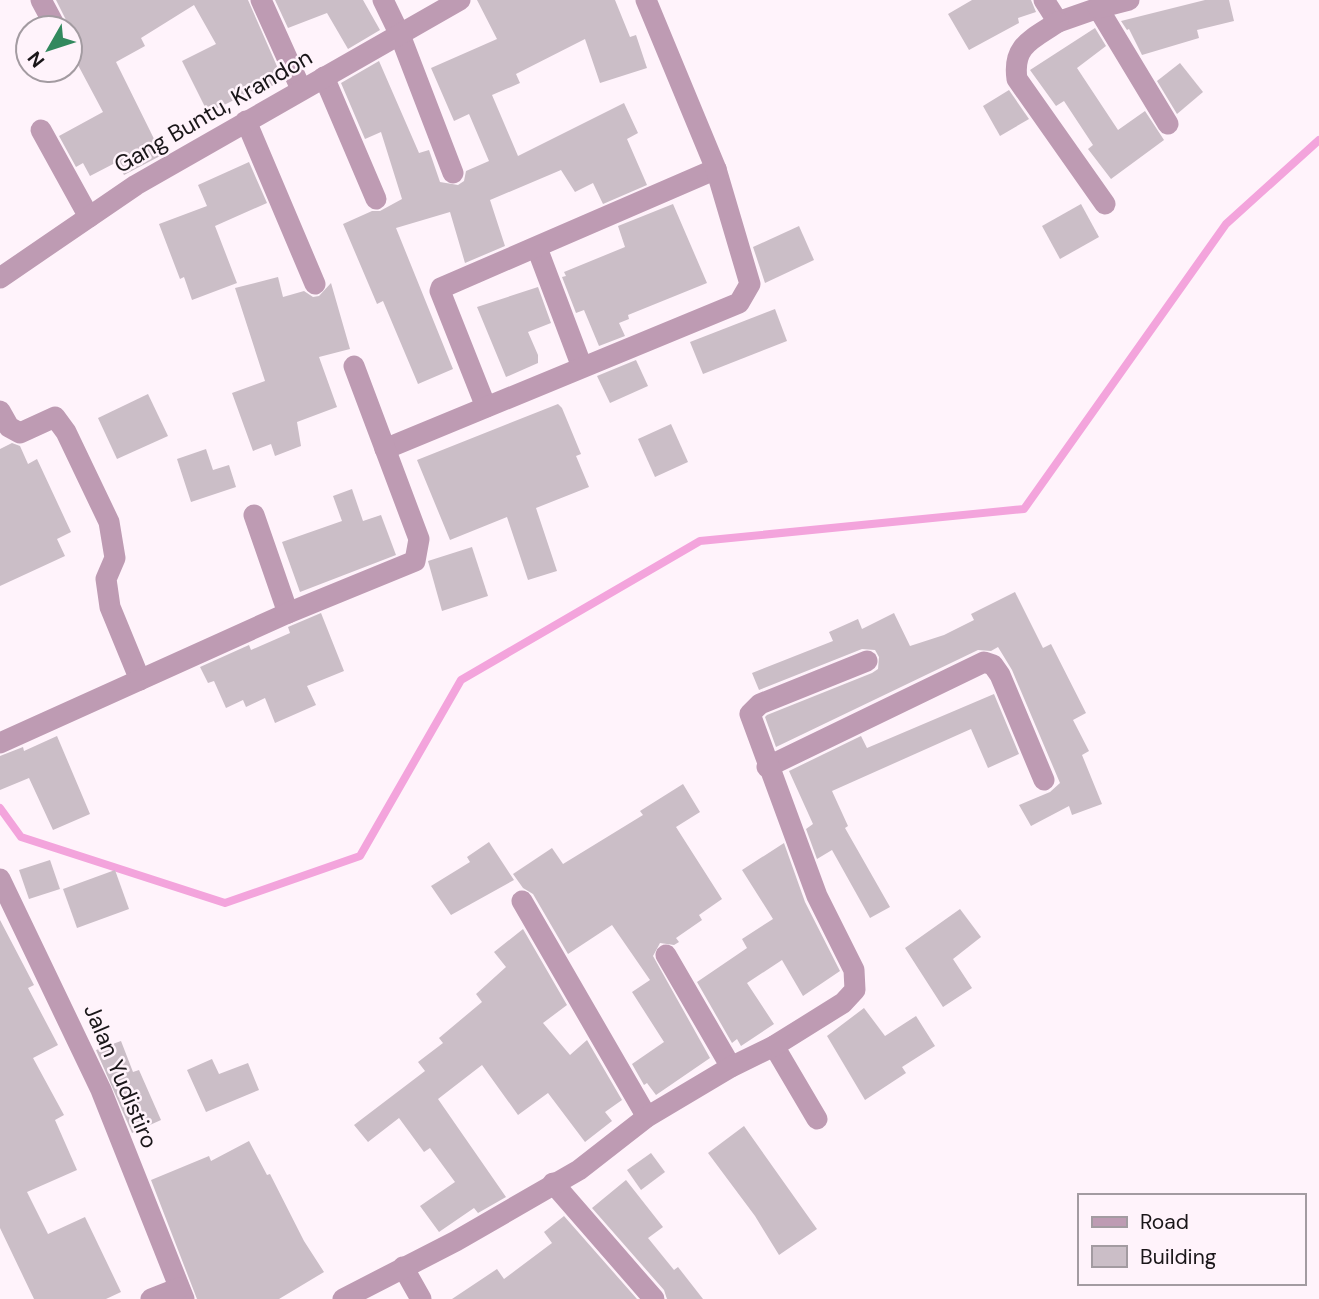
<svg xmlns="http://www.w3.org/2000/svg" width="1319" height="1299" viewBox="0 0 1319 1299" font-family="'DM Sans',sans-serif">
<style>
.lines{fill:none;stroke-linecap:round;stroke-linejoin:round}
.stream{stroke:#f3a4dc;stroke-width:8}
.building{fill:#cbbec7}
.minor{stroke:#be9bb3;stroke-width:21}
.labels{text-anchor:middle;dominant-baseline:central;stroke-width:5;stroke-linejoin:round;paint-order:stroke}
.street-label{font-size:23px;fill:#1a1619;stroke:#fff3fb}
</style>
<rect width="100%" height="100%" fill="#fff3fb"/>
<g class="lines">
<polyline class="stream" points="0,808 21,837 225,903 360,856 461,680 700,541 1024,509 1226,224 1319,140"/>
</g>
<g class="building">
<polygon points="56,0 248,0 283,80 255,95 252,91 208,113 182,61 216,44 194,5 141,38 145,46 116,62 162,155 124,175 117,162 90,176 83,163 76,167 59,136 103,112 70,50 70,28"/>
<polygon points="275,0 363,0 380,30 348,49 327,13 288,28"/>
<polygon points="477,0 615,0 630,37 636,35 647,68 600,83 585,39 516,74 520,83 492,95 518,156 624,103 638,133 627,139 647,185 603,204 593,183 575,192 561,170 490,200 505,246 465,263 450,212 396,228 453,369 418,384 383,301 377,304 343,224 372,211 380,211 402,199 381,132 365,139 341,83 379,61 419,153 429,150 440,182 458,185 464,181 466,171 489,161 469,114 454,121 431,68 497,39"/>
<polygon points="972,0 1031,0 1036,12 1018,18 1019,23 969,50 948,14"/>
<polygon points="1205,0 1229,0 1234,21 1197,30 1199,38 1142,55 1129,29 1127,30 1121,21"/>
<polygon points="1095,28 1106,46 1077,68 1118,130 1145,111 1164,140 1111,179 1088,149 1093,145 1064,101 1056,106 1030,70"/>
<polygon points="1180,63 1203,92 1177,114 1157,81"/>
<polygon points="1009,90 1029,119 1000,136 983,106"/>
<polygon points="249,162 267,203 215,226 237,283 192,300 184,277 180,279 159,224 207,206 198,185"/>
<polygon points="673,204 707,283 628,315 629,319 619,323 625,336 599,346 584,310 576,313 562,277 566,276 564,272 625,247 618,226"/>
<polygon points="1081,204 1099,237 1060,259 1042,226"/>
<polygon points="799,226 814,260 765,283 753,247"/>
<polygon points="278,277 283,297 304,291 313,297 319,296 331,283 350,349 319,357 337,407 297,422 301,446 275,456 271,444 253,451 232,393 265,381 235,288"/>
<polygon points="538,287 551,323 528,332 538,355 538,363 506,377 477,307"/>
<polygon points="775,309 787,341 703,374 690,342"/>
<polygon points="636,360 648,386 610,403 597,376"/>
<polygon points="148,394 168,436 117,459 98,418"/>
<polygon points="558,404 562,408 581,454 576,456 589,487 536,508 557,571 528,580 507,517 450,540 417,460"/>
<polygon points="671,424 688,462 655,477 638,439"/>
<polygon points="12,443 20,446 28,464 37,459 71,532 57,539 65,556 0,586 0,449"/>
<polygon points="206,449 213,470 229,465 236,487 191,502 177,459"/>
<polygon points="352,489 363,521 381,515 396,555 300,592 282,542 342,521 333,496"/>
<polygon points="472,547 488,596 442,611 428,561"/>
<polygon points="1015,592 1043,648 1051,644 1086,713 1073,720 1089,751 1082,755 1102,804 1072,815 1069,806 1031,826 1019,805 1050,792 1060,783 1012,670 998,647 991,651 978,650 776,747 765,717 767,715 872,673 878,669 879,657 875,650 862,649 759,690 752,673 833,641 829,632 858,619 862,629 894,613 910,646 944,635 974,620 971,614"/>
<polygon points="321,613 344,671 307,686 316,705 275,723 265,698 246,707 243,700 226,708 214,681 208,683 200,667 249,645 251,650 290,633 288,627"/>
<polygon points="994,694 1019,754 988,768 971,729 832,791 848,826 845,828 890,907 870,918 832,850 817,859 806,829 813,824 789,771 861,736 867,748"/>
<polygon points="57,736 90,814 53,830 29,778 0,790 0,756 23,747 24,751"/>
<polygon points="683,784 700,812 676,827 722,899 699,915 702,920 676,938 679,942 674,945 660,943 653,956 710,1058 656,1095 647,1083 644,1085 632,1064 664,1042 632,992 650,980 612,925 568,954 533,894 523,888 513,874 552,848 563,864 643,815 640,811"/>
<polygon points="489,842 514,880 451,915 431,886 470,862 467,857"/>
<polygon points="784,843 805,902 840,971 803,996 782,960 747,983 774,1024 741,1046 737,1039 732,1043 697,982 747,948 742,939 773,919 742,870"/>
<polygon points="50,860 60,889 29,899 19,870"/>
<polygon points="115,870 129,909 77,928 63,889"/>
<polygon points="960,909 981,937 953,959 972,988 943,1007 905,948"/>
<polygon points="0,920 34,985 28,988 58,1045 33,1058 64,1115 55,1120 77,1170 27,1192 48,1234 85,1217 121,1292 106,1299 34,1299 0,1228"/>
<polygon points="523,929 567,1005 543,1023 570,1055 587,1040 622,1100 605,1112 612,1121 585,1142 548,1093 518,1115 482,1065 438,1099 506,1197 478,1213 474,1208 439,1232 420,1206 455,1182 430,1148 424,1152 399,1118 368,1142 354,1125 425,1071 418,1062 443,1043 439,1038 482,1002 476,994 506,967 494,952"/>
<polygon points="864,1008 885,1036 916,1016 935,1046 902,1067 906,1073 865,1100 827,1036"/>
<polygon points="121,1041 133,1072 139,1070 161,1120 132,1133 96,1050"/>
<polygon points="212,1059 219,1074 248,1063 259,1090 206,1112 187,1070"/>
<polygon points="744,1126 817,1229 779,1255 755,1216 708,1153"/>
<polygon points="249,1141 267,1175 270,1174 304,1241 324,1272 279,1299 197,1299 151,1180 209,1156 211,1161"/>
<polygon points="651,1153 665,1172 641,1190 627,1170"/>
<polygon points="626,1180 663,1227 648,1238 674,1270 678,1267 703,1299 667,1299 664,1290 592,1208"/>
<polygon points="564,1216 637,1299 452,1299 497,1269 504,1279 552,1243 544,1232"/>
</g>
<g class="lines">
<g class="minor">
<polyline points="41,0 56,28"/>
<polyline points="261,0 301,89"/>
<polyline points="383,0 400,35 453,173"/>
<polyline points="1044,0 1058,22 1098,8 1168,124"/>
<polyline points="1098,8 1129,0"/>
<path d="M1058 22C1033 39 1012 45 1017 79L1105 204"/>
<polyline points="324,77 376,199"/>
<polyline points="246,121 315,284"/>
<polyline points="41,130 89,217"/>
<polyline points="537,248 582,367"/>
<polyline points="0,278 136,185 460,0"/>
<polyline points="486,407 440,291 441,288 716,169"/>
<polyline points="0,411 9,427 20,433 55,417 66,432 109,522 115,558 106,579 110,607 140,680"/>
<polyline points="385,449 739,303 750,284 716,169 646,0"/>
<polyline points="254,515 288,613"/>
<polyline points="0,743 288,613 415,561 419,539 354,366"/>
<polyline points="767,767 984,662 993,665 1000,675 1044,780"/>
<polyline points="0,879 101,1090 184,1299"/>
<polyline points="522,901 647,1117"/>
<polyline points="666,955 731,1067"/>
<polyline points="774,1046 817,1119"/>
<polyline points="553,1183 654,1299"/>
<polyline points="403,1267 421,1299"/>
<polyline points="151,1299 179,1288"/>
<polyline points="343,1299 456,1241 579,1170 647,1117 731,1067 774,1046 843,1003 855,990 854,970 817,896 750,714 760,704 867,661"/>
</g>
</g>
<g class="labels">
<g class="street-label">
<text transform="translate(213 111) rotate(-30)">Gang Buntu, Krandon</text>
<text transform="translate(121 1076) rotate(67)">Jalan Yudistiro</text>
</g>
</g>
<rect x="1078" y="1194" width="228" height="91" fill="#fff3fb" stroke="#a39ba1" stroke-width="2"/>
<rect x="1092" y="1217" width="35" height="10" fill="#be9bb3" stroke="#a39ba1" stroke-width="2"/>
<text x="1140" y="1229" font-size="21" fill="#1a1619">Road</text>
<rect x="1092" y="1246" width="35" height="21" fill="#cbbec7" stroke="#a39ba1" stroke-width="2"/>
<text x="1140" y="1264" font-size="21" fill="#1a1619">Building</text>
<g transform="translate(49 49) rotate(231)"><circle r="33" fill="#fff3fb" stroke="#a39ba1" stroke-width="2"/>
<path d="M0-5L12 26L0 18L-12 26Z" fill="#32895e"/>
<text y="-10" font-size="19" font-weight="bold" text-anchor="middle" fill="#1a1619">N</text>
</g>
</svg>
